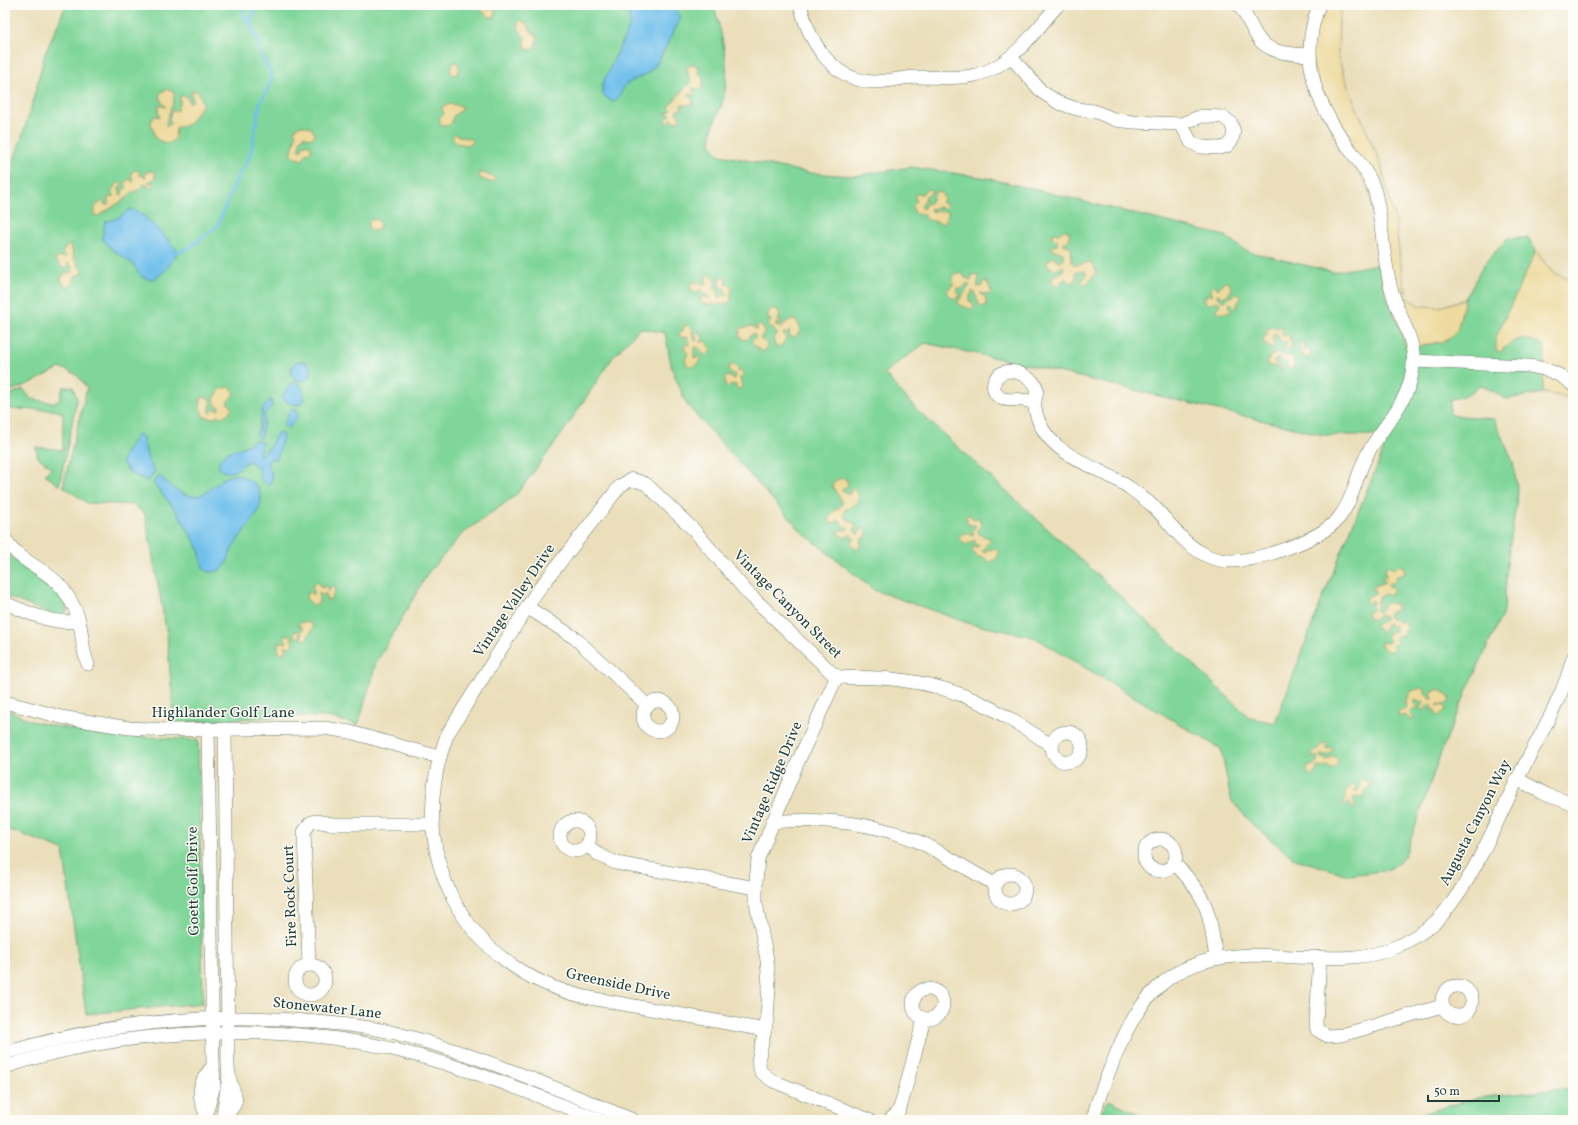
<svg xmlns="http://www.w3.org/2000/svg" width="1578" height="1125" viewBox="0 0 1578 1125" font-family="Vollkorn,serif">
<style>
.green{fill:#80d69a;stroke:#508a67;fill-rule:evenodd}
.sand{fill:#eeda9e;stroke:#868c69}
.water{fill:#71c0ec;stroke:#487e90}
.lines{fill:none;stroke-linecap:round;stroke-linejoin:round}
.stream{stroke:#71c0ec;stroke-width:3}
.minor-casing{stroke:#667663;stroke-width:14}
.minor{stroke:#fff;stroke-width:13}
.labels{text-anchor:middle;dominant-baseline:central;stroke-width:3;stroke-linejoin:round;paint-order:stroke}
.street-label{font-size:15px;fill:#1f3d34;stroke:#fdfcf7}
</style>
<rect width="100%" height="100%" fill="#fdfcf7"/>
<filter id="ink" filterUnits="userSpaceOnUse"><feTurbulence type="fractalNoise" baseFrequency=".025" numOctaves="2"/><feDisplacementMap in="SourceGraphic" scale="8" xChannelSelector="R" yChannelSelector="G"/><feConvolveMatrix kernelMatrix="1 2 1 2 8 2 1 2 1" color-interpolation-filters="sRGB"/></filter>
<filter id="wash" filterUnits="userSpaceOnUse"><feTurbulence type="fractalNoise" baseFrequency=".012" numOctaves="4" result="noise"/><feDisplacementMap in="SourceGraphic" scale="16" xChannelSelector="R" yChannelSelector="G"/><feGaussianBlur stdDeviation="0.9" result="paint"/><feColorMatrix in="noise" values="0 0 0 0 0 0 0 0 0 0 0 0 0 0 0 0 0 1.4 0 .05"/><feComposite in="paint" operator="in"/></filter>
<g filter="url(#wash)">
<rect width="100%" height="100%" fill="#ebdfbb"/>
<g class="green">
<path d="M66 5H714C721 34 731 66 724 96 720 116 699 140 720 155L809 173 854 176 911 167 987 178 1225 236 1246 251 1333 272 1380 264 1408 348 1446 341 1457 331 1465 299 1485 263 1508 238H1528L1536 251 1496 337 1500 352C1518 335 1523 336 1545 346L1543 393 1506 399 1482 385 1463 397 1450 399V415L1494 419 1513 462 1518 493 1507 563 1504 611 1467 690 1441 752 1405 856 1389 870 1349 875 1295 859 1253 825 1231 800 1221 749 1034 637 971 624 874 590 802 532 687 405 672 369 665 333 640 328 613 357 559 438 516 495 462 534 428 573 376 663 358 725 328 717 288 716 174 723 167 634 145 514 134 505 87 503 63 486 87 388C80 377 74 371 60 368L33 382 5 393V226L14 160 30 112 45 54ZM925 343 1029 365 1323 435H1390L1324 594 1275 723 1250 718 1086 564 918 411 884 373Z"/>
<polygon points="63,387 73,387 77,399 59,486 45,474 52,468 38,457 36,447 63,450 63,413 54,410 5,409 5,397 23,389 31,399 54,403 60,400"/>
<path d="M5 550C9 554 13 559 18 563 32 575 67 590 67 611 62 617 58 616 51 614L5 596Z"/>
<polygon points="5,709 31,721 94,734 198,740 203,1003 86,1014 63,850 5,828"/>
<polygon points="1573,1088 1573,1120 1403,1120 1475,1098"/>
<polygon points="1109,1100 1152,1120 1100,1120 1100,1113"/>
</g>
<g class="sand">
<polygon points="479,5 488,5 489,9 494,10 496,13 494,17 489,17 481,10"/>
<polygon points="1316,5 1341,5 1339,21 1338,58 1349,89 1381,165 1395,220 1402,274 1407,297 1419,306 1440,307 1465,299 1457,331 1446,341 1407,348 1383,285 1371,198 1364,181 1333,134 1306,41"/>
<path d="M521 20 529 26 530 30 538 37 535 47 531 50 525 48V37C521 33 517 27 518 22Z"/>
<path d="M454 62 458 63C460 68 460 71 456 75L451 74 450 70Z"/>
<path d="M694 64 698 67 699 74 703 79V88L700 90 693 88 692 90 695 93 693 95 690 94 688 95 693 99 692 105H681L682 109 677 110 676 113 679 115 680 120 676 122 671 119 668 124 666 123V118L671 115 665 113 671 111V109L669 107C674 100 685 88 691 82L686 68Z"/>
<path d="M168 89 173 91C178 100 165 117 166 126L171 124 169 118 172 111 179 110 177 107 180 104V96H186L190 103 193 100 191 92 195 90 199 93 203 104 189 124 176 128 175 139 168 144 156 139 151 123 154 116 160 117 158 111 159 105 166 107C162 101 153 94 168 89Z"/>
<polygon points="449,104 462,106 462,110 453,116 452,122 448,126 441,125 439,118 444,114 442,109 444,105"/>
<polygon points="301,125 311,128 315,134 312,139 304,136 300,141 299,150 301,151 304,144 309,145 311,147 311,152 306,153 303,160 293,157 291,155 296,135 294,130"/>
<polygon points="455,134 461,137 472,139 473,142 468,145 456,143 452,137"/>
<polygon points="135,170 139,171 140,176 143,175 145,179 146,172 151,171 155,172 155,179 148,182 153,183 153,188 144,184 138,190 131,193 128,197 98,216 95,216 95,207 102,201 105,205 108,205 108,197 114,197 114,194 111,191 119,182 122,184 119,189 120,194 122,195 123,189 127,188 125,184 127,180 130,179 132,182 134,181 131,175 132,172"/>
<polygon points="479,172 494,177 495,181 490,182 479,178"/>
<polygon points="927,189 932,190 931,193 926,196 925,201 921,205 923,209 926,204 930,203 936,191 942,193 944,200 941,202 943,204 946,203 947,206 943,209 939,207 930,210 932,212 937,210 940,212 949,211 944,224 926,219 922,213 918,215 915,213 912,206 917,201 914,196 917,194 922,194"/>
<circle cx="374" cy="225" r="6"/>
<polygon points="1063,230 1066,230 1069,232 1070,237 1067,242 1063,242 1062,244 1071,247 1072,263 1076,265 1090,262 1095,267 1096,273 1086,285 1081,282 1087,274 1084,271 1076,272 1076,279 1074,282 1069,283 1065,278 1058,286 1052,284 1052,277 1063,271 1064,268 1063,266 1056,270 1049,267 1047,262 1052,257 1056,258 1059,262 1063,261 1063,253 1051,249 1052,247 1057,245 1057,240 1053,239 1052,235 1053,233 1059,234"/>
<polygon points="68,245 71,246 74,258 83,273 75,276 73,284 68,287 64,285 61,279 65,273 73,272 70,264 68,263 67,268 63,268 55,260 59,257 66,257 62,252"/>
<path d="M1536 251 1552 272 1573 281V398L1543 393 1545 346C1523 336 1518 335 1500 352L1496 351V337Z"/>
<path d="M708 273 715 279V289L720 292 717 294 718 298 723 295H728L725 292V289L719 287 721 277H725L727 285 732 286C733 289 731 291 731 295 733 310 714 302 706 305L701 302 700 298 708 297 711 299 712 298 704 294 701 289 699 290 698 294 691 290 690 286 693 282H699L703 285 704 283 708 284 705 279Z"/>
<polygon points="956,273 963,274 965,278 970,280 972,278 971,275 977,275 979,278 977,287 982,286 983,281 987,282 992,293 990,295 980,293 986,298 986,305 980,307 974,291 971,293 969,301 973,303 974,308 972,309 959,305 958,302 970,285 969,284 967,283 962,289 957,288 956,291 960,293 959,297 953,299 947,292 948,289 953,285 952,276"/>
<polygon points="1227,282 1229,283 1232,289 1228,295 1222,297 1218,294 1216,295 1223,302 1235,294 1240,296 1240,300 1237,303 1237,309 1231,303 1229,304 1231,312 1228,313 1219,313 1216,309 1220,305 1219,302 1216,301 1209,305 1205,302 1205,295 1212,295 1211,288 1214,285 1218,289 1222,283"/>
<path d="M771 309H777L780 315 778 321H782V323L781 324 776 323V326L782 328C786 322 788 319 795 320L800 326 799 333 795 337 789 336 790 330 787 334 784 332 783 334 786 338 783 344 778 347 775 346 773 337 777 335V333H774V329L768 325 771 320 768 319V313Z"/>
<path d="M685 325H689L693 329 692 333 695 341 697 340 695 335 697 332H699L703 338 700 343 704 341 707 342 711 349 706 357 698 347 694 348V358L696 359 698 355 700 359C699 365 692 368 687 365L685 360 688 353 684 349 685 344 690 345V342L687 340 688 337H680L679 334 683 330Z"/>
<polygon points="757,325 760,325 765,331 760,339 766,342 767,348 762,352 751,342 756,337 754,334 751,335 746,340 742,339 739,335 741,328 752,326 757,330"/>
<polygon points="1270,327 1284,328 1281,334 1284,337 1286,334 1289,336 1292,346 1290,349 1283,347 1287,344 1287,342 1280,342 1278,334 1276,333 1273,335 1273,343 1276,347 1270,348 1264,344 1263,339 1265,336 1268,335 1266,332"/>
<polygon points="1300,341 1305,345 1304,350 1310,349 1311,354 1307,358 1301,354 1298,342"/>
<polygon points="1276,353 1282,354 1285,357 1289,355 1292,356 1294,365 1291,370 1287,367 1287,361 1282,362 1279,358 1276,359 1274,363 1281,366 1281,371 1278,367 1267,365 1270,356"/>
<polygon points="730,365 735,365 738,369 738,372 741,370 744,373 740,379 742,385 741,389 738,389 735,384 728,387 725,385 725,378 727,376 735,379 735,375 728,371"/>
<polygon points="230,387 235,393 227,402 232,408 229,413 222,417 217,416 215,418 204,417 200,408 201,398 206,397 210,400 211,405 209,410 211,413 212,409 218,410 220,407 215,405 214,399 220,389"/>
<path d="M841 478 847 480 848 486 842 489 843 491 849 495 852 488 855 490C865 505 853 504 845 510L844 517 855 524V532L858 534 862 528 867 532 866 537 861 539 860 547 856 549 850 544 855 538H851L852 534 844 538 837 532 840 530H847V527L841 525V522L839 520 833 524 829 521C828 513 837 509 842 505V501L832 486 835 481Z"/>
<polygon points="968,515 970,515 973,519 979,518 981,525 978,531 979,534 991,539 982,551 985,553 987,549 991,550 995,548 998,550 998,556 995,560 989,562 985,558 977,557 971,548 978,547 978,545 974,544 976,541 974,540 966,545 958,538 965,532 972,536 974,535 972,530 976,527 975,525 968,525 966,517"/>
<polygon points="1398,565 1404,567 1405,574 1397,576 1394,582 1388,584 1389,587 1393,587 1393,592 1389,596 1386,594 1382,595 1379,597 1376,611 1379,612 1385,603 1393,603 1397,606 1397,609 1388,614 1388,616 1393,620 1395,618 1397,623 1402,621 1407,624 1401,638 1399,635 1395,639 1398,643 1392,645 1394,649 1392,651 1387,651 1381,646 1381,642 1388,643 1389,640 1386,637 1390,632 1396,633 1396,631 1394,629 1396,626 1394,625 1391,628 1390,624 1387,623 1382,633 1374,625 1385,620 1385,617 1381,617 1380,614 1375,619 1369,619 1367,613 1373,609 1371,606 1375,602 1372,600 1368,604 1365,600 1369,596 1376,593 1376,590 1372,590 1373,587 1385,582 1382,578 1386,576 1385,568 1387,566 1394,569"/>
<polygon points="314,583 319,583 321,588 326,586 327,591 329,591 330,586 334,587 335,592 330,600 326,600 327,595 325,593 323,596 319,593 319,603 314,606 306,598 308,592 314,595 314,591 312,588"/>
<polygon points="304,622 310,623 313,627 306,640 301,638 302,633 300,633 298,638 294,636 294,632 302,630 302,627 297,625 299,623"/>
<polygon points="289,634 291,636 293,644 290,647 285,646 287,652 281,653 278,651 278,643 280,642 287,643 284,636"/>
<polygon points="1422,688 1425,689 1425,694 1430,699 1433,699 1431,692 1440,689 1450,697 1449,703 1437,705 1445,706 1446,710 1438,716 1436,715 1435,709 1429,710 1432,707 1430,704 1425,708 1424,711 1420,710 1423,701 1419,702 1415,700 1413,702 1418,706 1416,709 1411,710 1410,714 1414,718 1412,721 1405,715 1399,717 1398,712 1406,709 1405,702 1411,691"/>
<polygon points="1325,743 1328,744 1326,747 1327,749 1332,748 1333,750 1328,755 1320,755 1320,757 1326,760 1334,756 1338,760 1337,766 1331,769 1327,766 1322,768 1317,766 1316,767 1317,771 1311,776 1308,773 1306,768 1315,764 1318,760 1317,756 1313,758 1312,754 1314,751 1319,750 1320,746"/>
<polygon points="1360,780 1368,781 1371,784 1362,796 1353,798 1355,808 1353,809 1349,802 1344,805 1342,803 1346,799 1345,791 1354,784 1356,787 1354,791 1356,792 1360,787"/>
</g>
<g class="water">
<path d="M628 5C645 5 668 1 680 15V20L656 65 648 73 626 84 616 101 613 102 603 95 602 85 630 25Z"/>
<path d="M130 209C135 211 140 213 144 216 149 220 177 248 178 252 171 263 157 288 141 276 136 272 136 265 130 262 119 254 110 250 102 238L105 222 118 218Z"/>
<circle cx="301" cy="371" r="10"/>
<path d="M293 381C304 384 306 395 301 404L294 405 283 400 282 397Z"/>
<polygon points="271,399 272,406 265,413 261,438 257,437 263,408"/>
<polygon points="291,409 296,411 298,416 288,429 283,426"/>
<path d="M278 432H280L283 436 278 456 277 459H269L267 463C271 471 275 477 269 486L261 479 258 467 249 461C240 464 232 481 218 467 219 447 244 452 254 440L262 442 259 455H261L270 447Z"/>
<polygon points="138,434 142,436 149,462 155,471 148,481 130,473 122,463 124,455"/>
<path d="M159 475C168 483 178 495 192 496 214 498 222 462 249 480 252 482 256 484 258 488 270 509 242 530 233 547 227 557 230 569 214 572 210 572 206 572 203 568L199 549 178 513 153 483Z"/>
</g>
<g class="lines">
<g class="stream">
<polyline points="248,5 243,11 243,15 249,23"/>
<polyline points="178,252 189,248 218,225 236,180 250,157 260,103 271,83 271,73 261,55 257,40 250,21 255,11 261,5"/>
</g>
</g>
</g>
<g filter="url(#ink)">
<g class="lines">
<g class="minor-casing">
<g id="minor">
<path d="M1239 5C1246 14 1250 25 1256 35 1267 54 1290 54 1309 55"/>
<path d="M801 8C810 43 833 81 874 82 889 82 902 77 916 77 945 77 973 82 999 65 1023 50 1039 26 1058 5"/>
<polyline points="1011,57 1042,92 1059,103 1077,109 1094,111 1116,120 1133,122 1181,124 1202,116 1223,117 1231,123 1234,132 1232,140 1227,146 1220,148 1200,147 1191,142 1181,124"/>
<path d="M1413 361 1528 366C1546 368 1560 373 1573 385"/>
<path d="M1035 403C1031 402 1026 400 1022 400 1015 398 1009 402 1001 398 984 389 998 360 1025 376 1031 380 1035 382 1037 389 1036 396 1034 401 1035 408 1043 456 1098 465 1130 488 1139 495 1148 501 1156 509 1170 523 1182 542 1200 552 1209 558 1221 561 1232 561 1258 561 1319 540 1337 520 1354 501 1356 473 1369 451 1382 428 1403 407 1410 382 1421 344 1403 328 1393 295 1382 262 1384 226 1375 192 1370 174 1356 158 1345 143 1314 99 1299 58 1319 5"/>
<path d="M5 539C22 565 47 568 63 589 71 600 78 612 80 625 83 639 82 651 88 664"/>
<path d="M5 603C29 613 53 625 79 621"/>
<polyline points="527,607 575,638 647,705"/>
<polyline points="837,676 796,766 758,859 756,882 756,903 767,960 769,986 767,1020 758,1061 761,1072 773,1081 869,1120"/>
<circle cx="658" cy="716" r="15"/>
<polyline points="5,702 61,717 129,728 166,730 324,728 350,732 439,757"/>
<circle cx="1067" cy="747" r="15"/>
<polyline points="1517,779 1547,795 1573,804"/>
<circle cx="575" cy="836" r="15"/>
<path d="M772 822C821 818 872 822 917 841 944 853 969 871 995 884"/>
<circle cx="1160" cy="855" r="16"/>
<polyline points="587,845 599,855 616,863 756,888"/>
<path d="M1174 863C1209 898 1209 912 1216 958"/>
<circle cx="1010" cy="889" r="15"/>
<polyline points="1320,957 1316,1023 1317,1030 1328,1036 1342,1035 1442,1006"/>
<polyline points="309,965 304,832 310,823 316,821 332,824 433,824"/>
<circle cx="310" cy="980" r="15"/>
<circle cx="1457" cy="1001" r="15"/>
<circle cx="928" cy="1004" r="15"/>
<path d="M765 1030 585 997C462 968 403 853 447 735L536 593 620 486 632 479 646 484 694 530 747 592 832 673 839 677C859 678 879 677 900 680 962 687 1002 712 1052 746"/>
<path d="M5 1053C108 1022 211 1011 317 1022 343 1024 370 1027 395 1033 477 1054 555 1088 633 1120"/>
<path d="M5 1067C119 1029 279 1021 396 1050 466 1067 532 1093 599 1120"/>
<polyline points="206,1114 214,1086 213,1066"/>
<path d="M203 1120 206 1114C197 1094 197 1084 213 1066L208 728"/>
<path d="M222 1120C244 1097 234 1101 229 1075 227 1064 228 1051 228 1040L225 729"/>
<polyline points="222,1120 229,1076"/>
<polyline points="890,1120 898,1112 901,1105 924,1019"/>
<path d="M1093 1120C1097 1098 1107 1077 1115 1057 1138 998 1169 961 1236 956 1255 954 1276 956 1295 957 1331 958 1365 961 1398 946 1414 938 1432 927 1443 914 1475 877 1497 820 1519 776 1538 738 1562 700 1573 658"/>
</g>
</g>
<use href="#minor" class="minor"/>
</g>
</g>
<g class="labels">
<g class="street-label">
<text transform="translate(515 601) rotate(-56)">Vintage Valley Drive</text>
<text transform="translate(787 605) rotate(45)">Vintage Canyon Street</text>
<text x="223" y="713">Highlander Golf Lane</text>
<text transform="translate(773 783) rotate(-67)">Vintage Ridge Drive</text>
<text transform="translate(1476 823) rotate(-63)">Augusta Canyon Way</text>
<text transform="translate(194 881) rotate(-91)">Goett Golf Drive</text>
<text transform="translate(291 896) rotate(-92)">Fire Rock Court</text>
<text transform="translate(618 985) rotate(12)">Greenside Drive</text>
<text transform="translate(327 1009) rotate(6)">Stonewater Lane</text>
</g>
</g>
<rect width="1578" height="1125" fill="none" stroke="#fdfcf7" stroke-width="20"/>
<path d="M1428 1095v6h71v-6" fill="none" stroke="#1f3d34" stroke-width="2"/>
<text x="1434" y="1095" font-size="12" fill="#1f3d34" stroke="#fdfcf7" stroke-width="3" paint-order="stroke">50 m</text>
</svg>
